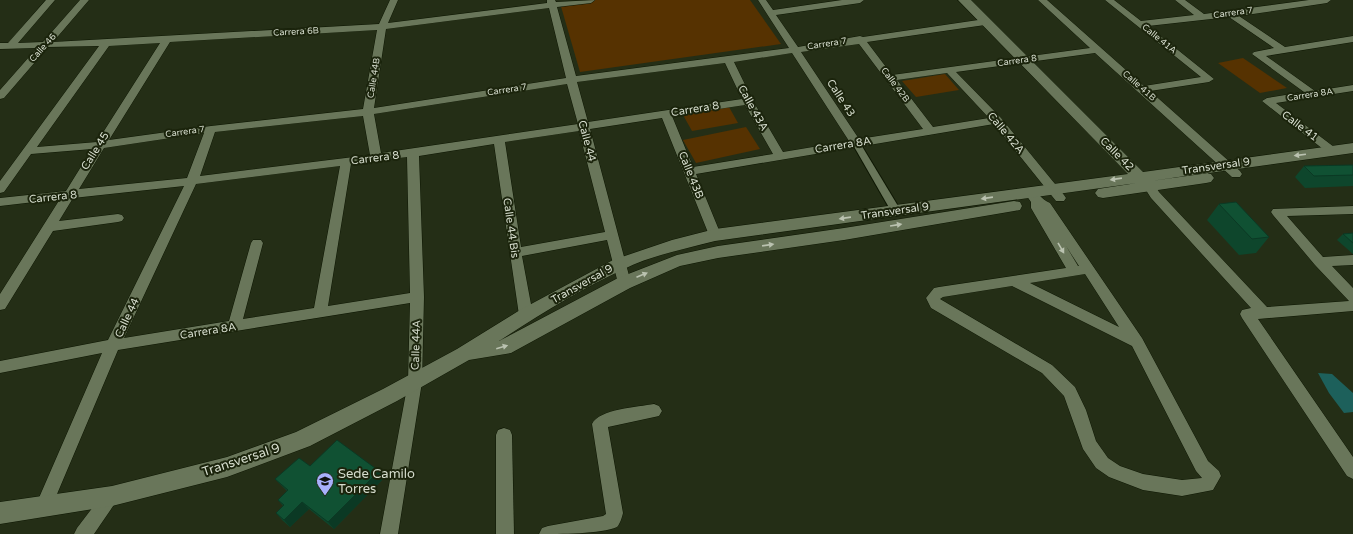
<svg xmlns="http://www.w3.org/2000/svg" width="1353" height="534" viewBox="0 0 1353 534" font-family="'Varela Round',sans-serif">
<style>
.green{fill:#563201}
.water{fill:#1d605b}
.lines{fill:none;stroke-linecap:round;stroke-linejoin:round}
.pedestrian-casing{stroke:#0d1602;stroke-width:2}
.minor-casing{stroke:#0d1602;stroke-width:1}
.tertiary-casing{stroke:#0d1602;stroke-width:1}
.pedestrian{fill:#69765a;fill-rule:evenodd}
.minor{fill:#69765a;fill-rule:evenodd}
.tertiary{fill:#69765a;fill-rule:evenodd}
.wall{fill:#0e462c}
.shaded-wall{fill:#0b3924}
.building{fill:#105133;stroke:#0b3924}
.oneway{fill:#bac2b0}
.labels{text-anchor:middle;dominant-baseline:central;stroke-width:4;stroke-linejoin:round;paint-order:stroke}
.far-street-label{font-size:9px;fill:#d5dccd;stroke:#1b240c}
.street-label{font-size:11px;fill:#d5dccd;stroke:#1b240c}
.near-street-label{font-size:13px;fill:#d5dccd;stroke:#1b240c}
.near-poi-label{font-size:13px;fill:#d5dccd;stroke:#1b240c;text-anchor:start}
</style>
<rect width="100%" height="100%" fill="#242e16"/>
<g class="green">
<polygon points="589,0 750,0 781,44 580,72 560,3"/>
<polygon points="1243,58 1287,88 1260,93 1218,63"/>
<polygon points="945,74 959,90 916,97 902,81"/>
<polygon points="729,107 738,123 692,131 683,115"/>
<polygon points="746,127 760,149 696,163 683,140"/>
</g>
<polygon class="water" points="1318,373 1332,374 1353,393 1353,412 1344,413 1329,393"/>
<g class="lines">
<g class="pedestrian-casing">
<polygon id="pedestrian" points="856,140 860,143 901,211 899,213 896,214 891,211 852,143"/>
</g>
<g class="minor-casing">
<g id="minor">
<path d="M46 0H55L18 43 43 42 80 0H89L53 42 379 24 390 0H398L388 23 547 3V0H555L556 2 595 0 591 3 557 7 576 76 789 48 758 0H766L773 10 842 0H864L860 3 776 15 798 47 860 36 863 37 985 19 990 22 985 25 867 42 892 75 1090 48 1038 0H1047L1144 86 1201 77 1105 0H1114L1141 21 1194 15 1175 0H1185L1204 14 1309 0H1331L1327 3 1239 16 1285 47 1353 36V42L1266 56 1315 91 1353 85V91L1276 103 1338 150 1336 153H1328L1262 101 1267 98 1304 92 1252 54 1254 52 1274 48 1229 17 1148 26 1214 79 1209 82 1150 91 1240 171 1242 174 1240 177H1232L1095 53 956 72 1001 118 1064 195 1066 198 1064 201H1056L994 124 696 174 721 235 719 238H711L709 235 662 118 590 129 631 283 629 287 624 288 619 287 607 240 522 256 533 315 531 319 526 320 521 319 519 315 494 144 419 156 424 297 422 382 398 534H380L408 382 410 303 118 350 49 513 43 515 37 513 35 507 102 353 0 373V361L108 340 184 186 73 198 59 221 118 214 122 215 124 218 122 221 118 222 53 231 5 309 0 310V294L60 199 0 206V198L66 191 92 149 31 154 4 192 0 193V181L99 46 48 47 4 98 0 99V90L37 48 0 49V43H8ZM549 8 566 78 374 108 386 29ZM377 30 363 109 211 126 109 140 170 42ZM160 43 97 142 37 147 109 46ZM859 44 923 129 859 139 801 52ZM792 53 849 141 783 152 753 101 734 62ZM725 63 742 99 588 122 577 82ZM947 73 989 118 933 127 897 80ZM567 84 578 124 381 153 374 114ZM745 105 773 154 693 167 672 116ZM363 116 370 155 200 176 215 132ZM579 131 605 232 521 247 505 142ZM204 133 187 178 79 189 104 148ZM407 157 410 293 328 306 351 164ZM340 166 314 308 243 319 263 243 261 240H253L251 243 229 321 124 338 196 184Z"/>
<polygon points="1150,183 1154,184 1159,192 1267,307 1349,301 1315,265 1273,215 1271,212 1273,209 1353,206 1353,214 1287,216 1323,257 1353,255 1353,265 1332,266 1353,288 1353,311 1258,319 1353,457 1353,479 1347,476 1242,318 1240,314 1242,310 1251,308 1151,198 1144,187"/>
<path d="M1030 188C1037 190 1040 199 1050 203L1142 338 1208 461 1219 471 1221 476 1213 490 1182 496 1143 490 1109 477 1096 468 1083 449 1064 396 1042 373 931 308 926 298 934 288 939 287 1066 268 1031 208V202L1024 192ZM1066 246 1079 266H1078ZM1085 274 1119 327 1030 283ZM1012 286 1132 346 1196 471 1202 478 1182 480 1143 474 1120 466 1108 458 1096 441 1086 410 1075 387 1052 365 940 299 943 297Z"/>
<path d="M654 404 659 406 662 411 659 416 608 427 623 513C622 517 620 524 617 527 602 534 558 534 539 534L542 528 548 526 603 516 606 514 592 424C599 409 638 407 654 404Z"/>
<polygon points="504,428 510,430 512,435 514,534 496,534 496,435 498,430"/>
<polygon points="112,488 118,490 120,496 94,534 74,534 77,528 106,490"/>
</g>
</g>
<g class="tertiary-casing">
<path id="tertiary" d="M958 0H971L1143 172 1353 143V153L1151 181 1206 173 1211 174 1214 178 1211 182 1206 183 1103 198 1098 197 1095 193 1098 189 1137 183 715 241C685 249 652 255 624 269 581 289 539 315 499 341L618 278 677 255 718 246 844 228 1014 201 1020 202 1022 206 1020 210 1014 211 844 240 718 258 680 266 630 288 511 353 469 360 397 401 310 446 227 477 112 506 0 524V502L112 486 227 457 296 432 383 389 457 349 520 310 613 260 672 240 715 229 1128 174Z"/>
</g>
<use href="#pedestrian" class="pedestrian"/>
<use href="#minor" class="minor"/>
<use href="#tertiary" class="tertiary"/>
</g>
<g class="wall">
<polygon points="1353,165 1353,186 1305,188 1295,177 1304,166"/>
<polygon points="1219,204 1269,237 1256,253 1239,255 1207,220"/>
<polygon points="1353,233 1353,254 1337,240 1343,234"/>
<polygon points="310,466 384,478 334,529 309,509 290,527 282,520 276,513 283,506 278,500 287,491 275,479"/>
</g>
<g class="shaded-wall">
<polygon points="379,471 384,478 334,529 328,522"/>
<polygon points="302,502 309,509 290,527 284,520"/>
</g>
<g class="building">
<polygon points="1353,165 1353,175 1314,176 1304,166"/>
<polygon points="1236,202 1269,237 1252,239 1219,204"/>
<polygon points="1353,233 1353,243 1343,234"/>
<polygon points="337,440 379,471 328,522 302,502 284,520 276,513 284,505 278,500 288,490 275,479 299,458 310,466"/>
</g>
<defs><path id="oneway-solid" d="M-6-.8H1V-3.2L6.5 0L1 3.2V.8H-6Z"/></defs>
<g class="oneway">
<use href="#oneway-solid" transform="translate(1300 155) rotate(173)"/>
<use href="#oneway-solid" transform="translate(1116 179) rotate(172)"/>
<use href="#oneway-solid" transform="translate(987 198) rotate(172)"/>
<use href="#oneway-solid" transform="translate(845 218) rotate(172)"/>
<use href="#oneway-solid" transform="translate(896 225) rotate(-9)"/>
<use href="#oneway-solid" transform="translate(768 245) rotate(-8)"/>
<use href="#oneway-solid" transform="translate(1061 248) rotate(60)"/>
<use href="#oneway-solid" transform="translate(642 275) rotate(-23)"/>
<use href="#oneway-solid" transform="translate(502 347) rotate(-16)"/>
</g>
<defs>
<g id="school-pin" transform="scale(0.9)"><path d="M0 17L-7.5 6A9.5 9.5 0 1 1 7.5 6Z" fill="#a8b0fc" stroke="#1b240c"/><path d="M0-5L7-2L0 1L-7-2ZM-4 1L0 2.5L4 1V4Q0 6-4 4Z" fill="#111"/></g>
</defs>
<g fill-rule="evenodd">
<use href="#school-pin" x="325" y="481"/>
</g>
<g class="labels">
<g class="far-street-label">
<text transform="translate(1233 13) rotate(-8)">Carrera 7</text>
<text transform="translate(296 32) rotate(-3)">Carrera 6B</text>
<text transform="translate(1159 39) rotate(39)">Calle 41A</text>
<text transform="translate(827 44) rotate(-9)">Carrera 7</text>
<text transform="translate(43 48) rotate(-48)">Calle 46</text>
<text transform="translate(1017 61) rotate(-8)">Carrera 8</text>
<text transform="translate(374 78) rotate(-81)">Calle 44B</text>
<text transform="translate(895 85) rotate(53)">Calle 42B</text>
<text transform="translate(1139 86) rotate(41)">Calle 41B</text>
<text transform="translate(507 90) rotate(-9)">Carrera 7</text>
<text transform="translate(1310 95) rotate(-9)">Carrera 8A</text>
<text transform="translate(185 132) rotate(-8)">Carrera 7</text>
</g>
<g class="street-label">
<text transform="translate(841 98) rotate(57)">Calle 43</text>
<text transform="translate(753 108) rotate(61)">Calle 43A</text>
<text transform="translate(695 109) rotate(-9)">Carrera 8</text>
<text transform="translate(1300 126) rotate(37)">Calle 41</text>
<text transform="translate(1006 133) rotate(50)">Calle 42A</text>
<text transform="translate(587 141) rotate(75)">Calle 44</text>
<text transform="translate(843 145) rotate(-9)">Carrera 8A</text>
<text transform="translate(95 151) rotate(-58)">Calle 45</text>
<text transform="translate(1117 154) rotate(45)">Calle 42</text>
<text transform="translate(375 158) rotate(-7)">Carrera 8</text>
<text transform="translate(1216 166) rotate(-8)">Transversal 9</text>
<text transform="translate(691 175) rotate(68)">Calle 43B</text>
<text transform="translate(53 197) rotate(-6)">Carrera 8</text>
<text transform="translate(895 211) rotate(-8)">Transversal 9</text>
<text transform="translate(511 228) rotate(82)">Calle 44 Bis</text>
<text transform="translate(582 284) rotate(-29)">Transversal 9</text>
<text transform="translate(127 318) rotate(-65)">Calle 44</text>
<text transform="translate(208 331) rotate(-9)">Carrera 8A</text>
<text transform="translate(416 345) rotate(-88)">Calle 44A</text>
</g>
<g class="near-street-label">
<text transform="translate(241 460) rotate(-18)">Transversal 9</text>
</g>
<g class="near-poi-label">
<text x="338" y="474">Sede Camilo<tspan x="338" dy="15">Torres</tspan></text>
</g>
</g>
</svg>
